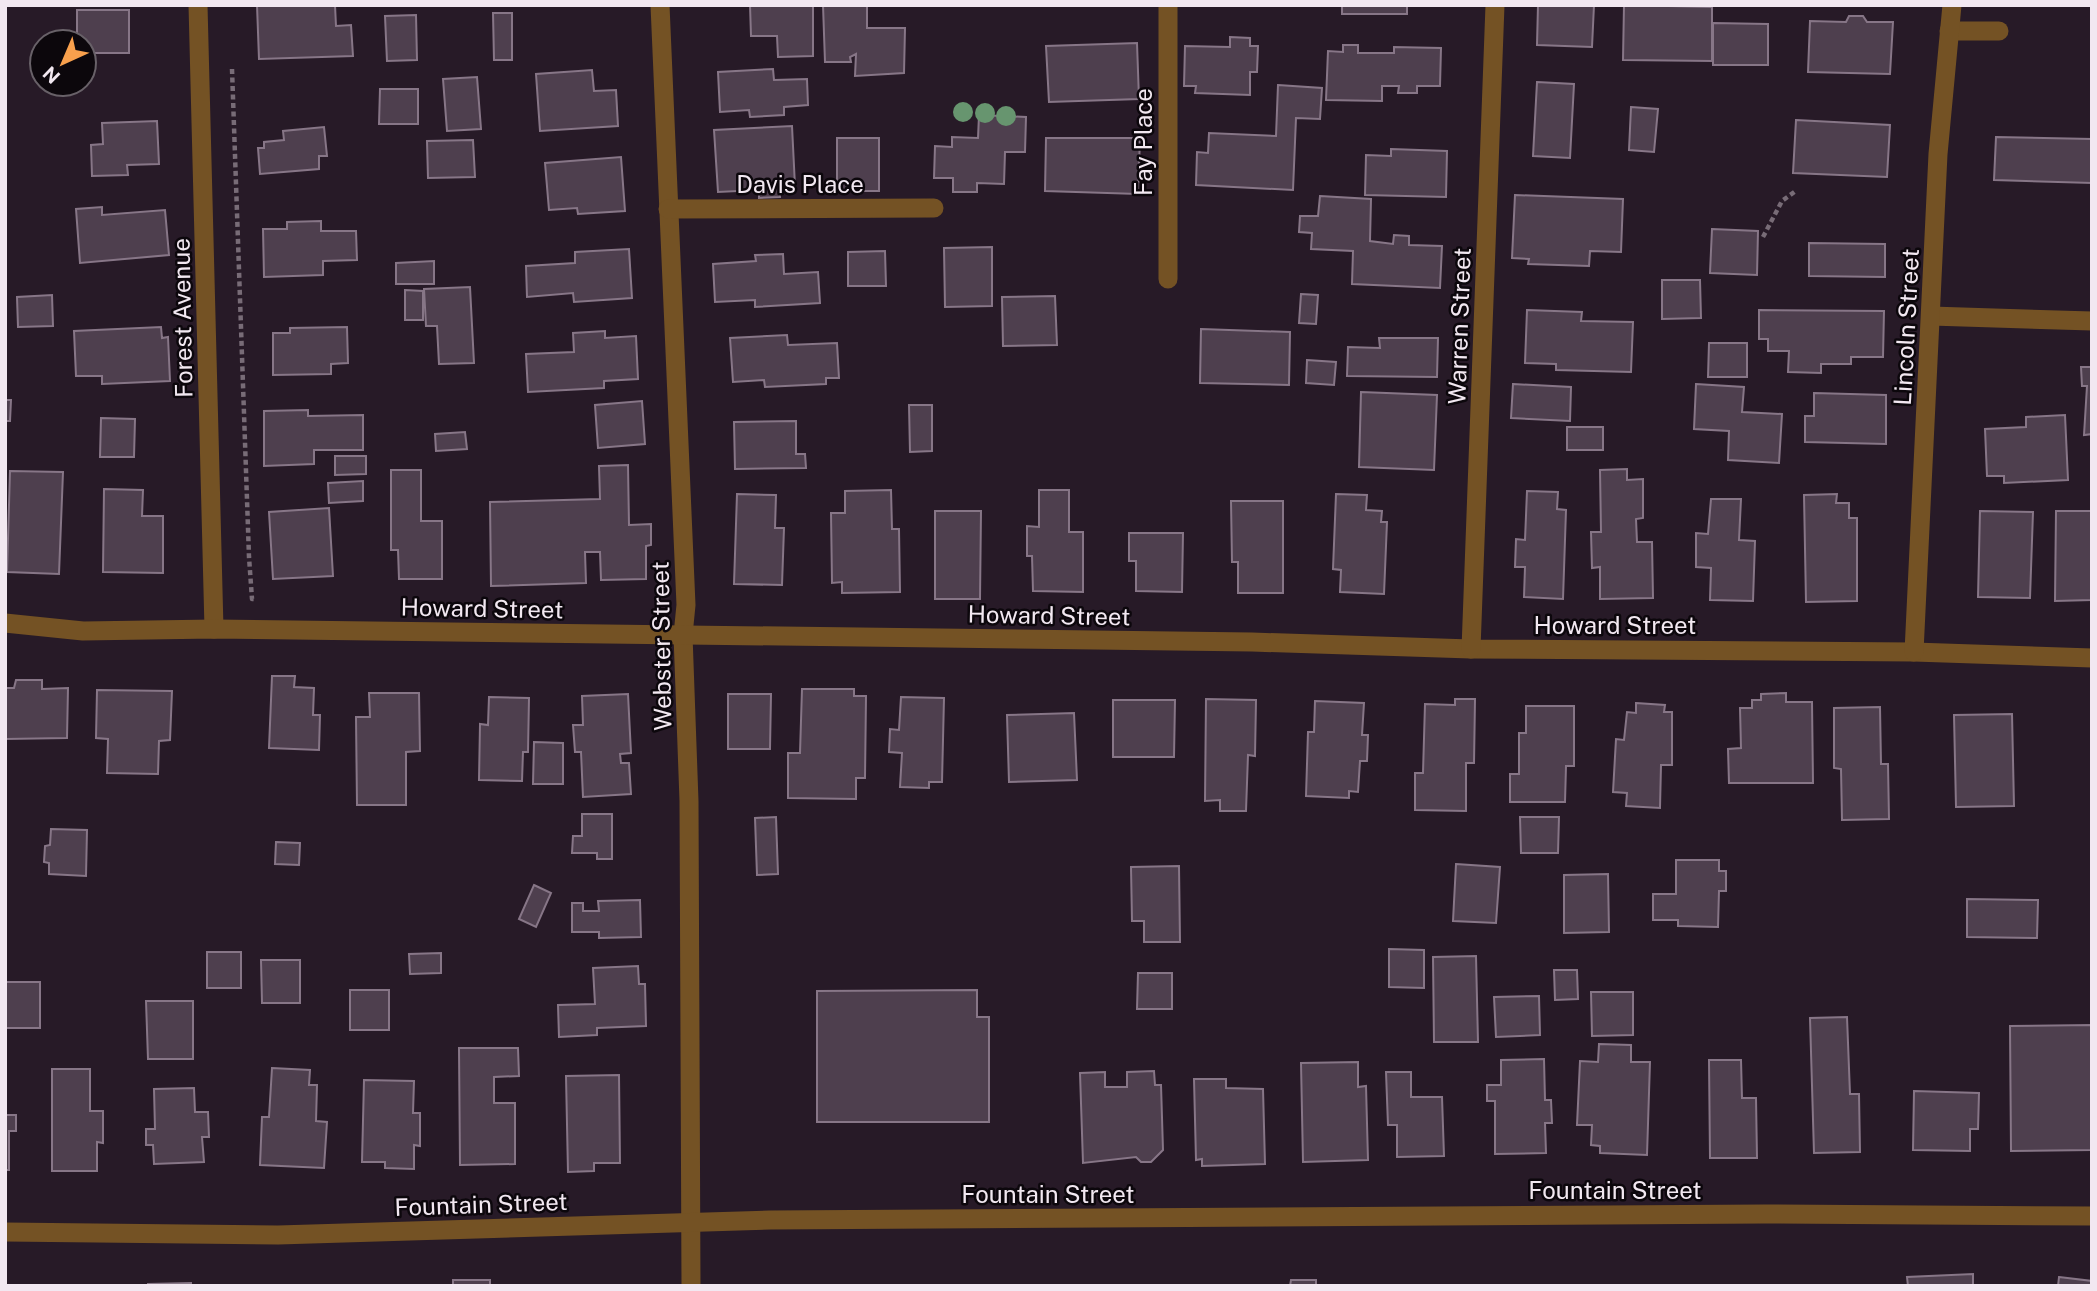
<svg xmlns="http://www.w3.org/2000/svg" width="2097" height="1291" viewBox="0 0 2097 1291" font-family="'Public Sans',sans-serif">
<style>
.building{fill:#4e3f4e;stroke:#877687;stroke-width:2}
.lines{fill:none;stroke-linecap:round;stroke-linejoin:round}
.path{stroke:#786c77;stroke-width:4.5;stroke-dasharray:5 3.5;stroke-linecap:butt}
.service{stroke:#745224;stroke-width:19}
.minor{stroke:#745224;stroke-width:19}
.tree{fill:#67956f}
.labels{text-anchor:middle;dominant-baseline:central;stroke-width:5;stroke-linejoin:round;paint-order:stroke}
.street-label{font-size:24px;fill:#f2e8f1;stroke:#0c070c}
</style>
<rect width="100%" height="100%" fill="#271a27"/>
<g class="building">
<polygon points="257,5 335,5 336,26 351,25 353,56 259,59"/>
<polygon points="750,5 813,5 813,56 778,57 777,36 751,36"/>
<polygon points="823,5 867,5 867,28 905,28 904,73 855,76 856,54 850,57 851,62 825,62"/>
<rect x="1342" y="5" width="65" height="9"/>
<polygon points="1538,5 1594,5 1592,47 1537,45"/>
<polygon points="1624,5 1712,7 1712,61 1623,60"/>
<polygon points="77,10 129,10 129,53 84,53 84,42 77,42"/>
<polygon points="493,13 512,13 512,60 494,60"/>
<polygon points="416,15 417,60 387,61 385,16"/>
<polygon points="1849,16 1863,16 1867,22 1893,22 1890,74 1808,72 1810,21 1846,22"/>
<polygon points="1713,23 1768,24 1768,65 1713,65"/>
<polygon points="1230,37 1250,38 1250,46 1258,46 1257,72 1250,72 1250,95 1195,93 1196,86 1184,86 1185,46 1230,47"/>
<polygon points="1137,43 1139,99 1049,102 1046,46"/>
<polygon points="1343,45 1358,45 1358,53 1394,53 1394,47 1441,48 1440,86 1417,86 1417,93 1398,93 1399,86 1382,86 1382,101 1326,100 1328,51 1343,52"/>
<polygon points="773,69 774,80 807,79 808,105 784,107 784,115 750,117 749,110 720,112 718,72"/>
<polygon points="592,70 594,91 616,90 618,126 540,131 536,74"/>
<polygon points="477,77 481,129 447,131 443,79"/>
<polygon points="1537,82 1574,84 1570,158 1533,156"/>
<polygon points="1278,85 1322,88 1320,119 1296,118 1293,190 1196,185 1197,152 1208,153 1209,133 1276,136"/>
<polygon points="380,89 418,89 418,124 379,124"/>
<polygon points="1631,107 1658,109 1654,152 1629,150"/>
<polygon points="979,115 1026,117 1025,152 1005,152 1004,184 977,183 977,192 953,192 953,178 934,178 935,146 952,147 952,137 978,138"/>
<polygon points="1796,120 1890,125 1887,177 1793,173"/>
<polygon points="157,121 159,164 127,165 128,175 92,176 91,145 103,144 102,123"/>
<polygon points="792,126 795,186 779,187 780,197 759,198 759,190 718,192 714,130"/>
<polygon points="324,127 327,156 319,156 319,169 260,174 258,148 264,148 264,142 284,140 283,131"/>
<polygon points="1996,137 2092,139 2092,183 1994,180"/>
<rect x="837" y="138" width="42" height="53"/>
<polygon points="1046,138 1140,138 1138,194 1045,191"/>
<polygon points="473,140 475,177 428,178 427,141"/>
<polygon points="1391,149 1447,151 1446,197 1365,195 1366,155 1391,156"/>
<polygon points="621,157 625,211 578,214 577,208 549,210 545,163"/>
<polygon points="1515,195 1623,199 1621,252 1590,251 1589,266 1528,264 1529,259 1512,258"/>
<polygon points="1320,196 1371,199 1370,241 1393,244 1394,235 1409,236 1409,245 1442,246 1440,288 1352,284 1353,251 1311,249 1312,233 1299,232 1300,216 1318,216"/>
<polygon points="102,207 102,215 165,210 169,255 80,263 76,209"/>
<polygon points="321,221 321,231 356,231 357,260 323,261 323,275 264,277 263,229 287,229 287,222"/>
<polygon points="1712,229 1758,231 1757,275 1710,273"/>
<polygon points="1809,243 1885,244 1885,277 1809,276"/>
<polygon points="992,247 992,306 945,307 944,248"/>
<polygon points="629,249 632,298 574,302 573,293 527,297 526,266 575,263 575,252"/>
<polygon points="885,251 886,286 848,286 848,252"/>
<polygon points="783,254 784,274 818,272 820,303 755,307 755,300 715,302 713,264 756,261 755,255"/>
<polygon points="434,261 434,284 396,284 396,263"/>
<polygon points="1662,280 1700,280 1701,318 1662,319"/>
<polygon points="470,287 474,363 439,364 437,326 426,326 424,289"/>
<polygon points="405,290 423,291 423,320 405,320"/>
<polygon points="1301,294 1318,295 1316,324 1299,323"/>
<polygon points="52,295 53,326 18,327 17,297"/>
<polygon points="1055,296 1057,345 1003,346 1002,297"/>
<polygon points="1527,310 1582,312 1581,321 1633,322 1631,372 1556,370 1556,364 1525,363"/>
<polygon points="1759,310 1884,311 1883,357 1851,357 1851,364 1821,364 1821,373 1788,372 1789,351 1768,351 1768,339 1759,339"/>
<polygon points="161,327 162,338 168,337 170,381 102,384 102,376 76,376 74,331"/>
<polygon points="347,327 348,363 331,364 331,374 273,375 273,333 290,333 290,328"/>
<polygon points="1201,329 1290,332 1289,385 1200,383"/>
<polygon points="605,331 605,338 636,336 638,379 604,381 604,388 528,392 526,354 574,352 573,333"/>
<polygon points="787,335 788,345 837,343 839,378 826,378 826,384 765,387 764,380 733,382 730,338"/>
<polygon points="1379,338 1438,338 1437,377 1347,376 1348,347 1380,348"/>
<polygon points="1709,343 1747,343 1747,377 1708,377"/>
<polygon points="1307,360 1336,362 1334,385 1306,383"/>
<polygon points="2081,367 2092,367 2092,434 2084,435 2087,386 2082,386"/>
<polygon points="1513,384 1571,387 1570,421 1511,418"/>
<polygon points="1696,384 1744,387 1742,412 1782,414 1779,463 1728,460 1729,431 1694,429"/>
<polygon points="1361,392 1437,395 1434,470 1359,467"/>
<polygon points="1814,393 1886,395 1886,444 1805,442 1805,416 1814,416"/>
<polygon points="5,400 11,400 10,421 5,421"/>
<polygon points="642,401 645,444 598,448 595,405"/>
<polygon points="909,405 932,405 932,451 910,452"/>
<polygon points="308,410 308,416 363,415 363,450 314,450 314,464 264,466 264,411"/>
<polygon points="2065,415 2068,480 2004,483 2004,476 1987,476 1985,429 2026,427 2026,417"/>
<polygon points="101,418 135,419 134,457 100,457"/>
<polygon points="796,421 796,454 805,454 806,468 735,469 734,422"/>
<rect x="1567" y="427" width="36" height="23"/>
<polygon points="465,432 467,449 436,451 435,434"/>
<polygon points="335,456 366,456 366,474 335,475"/>
<polygon points="628,465 629,525 651,524 651,545 646,546 646,579 601,580 600,552 585,552 586,583 491,586 490,502 600,499 599,466"/>
<polygon points="1627,469 1627,480 1643,479 1643,518 1636,519 1637,542 1652,542 1653,598 1600,599 1600,567 1592,568 1591,532 1601,532 1600,470"/>
<polygon points="391,470 421,470 421,521 442,521 442,579 399,579 398,550 391,550"/>
<polygon points="10,471 63,472 59,574 7,572"/>
<polygon points="363,481 363,501 329,503 328,483"/>
<polygon points="104,489 143,490 142,516 163,516 163,573 103,572"/>
<polygon points="891,490 892,529 899,529 900,592 842,593 842,582 832,583 831,513 845,513 845,491"/>
<polygon points="1039,490 1069,490 1069,532 1083,532 1083,592 1033,591 1032,556 1027,556 1027,526 1039,527"/>
<polygon points="1527,491 1558,492 1557,509 1566,510 1563,599 1524,597 1525,567 1515,567 1516,539 1525,540"/>
<polygon points="737,494 776,495 775,528 784,528 782,585 734,584"/>
<polygon points="1336,494 1367,495 1366,510 1382,511 1381,522 1387,522 1384,594 1340,592 1341,570 1333,569"/>
<polygon points="1837,494 1836,503 1849,503 1849,518 1857,518 1857,601 1806,602 1804,495"/>
<polygon points="1711,499 1741,499 1739,540 1755,541 1753,601 1710,600 1711,568 1696,567 1696,533 1708,534"/>
<polygon points="1231,501 1283,501 1283,593 1238,593 1238,562 1232,562"/>
<polygon points="329,508 333,576 273,579 269,512"/>
<polygon points="935,511 981,511 980,599 935,599"/>
<polygon points="1980,511 2033,512 2030,598 1978,597"/>
<polygon points="2056,511 2092,511 2092,600 2055,601"/>
<polygon points="1129,533 1183,533 1182,592 1136,591 1136,561 1129,561"/>
<polygon points="272,676 295,676 294,687 314,688 313,715 320,715 319,750 269,748"/>
<polygon points="16,680 42,680 42,689 68,688 67,738 5,739 5,688 14,688"/>
<polygon points="802,689 854,689 854,696 866,696 865,778 856,778 856,799 788,798 788,753 800,753"/>
<polygon points="97,690 172,691 170,740 159,741 158,774 107,773 108,739 96,738"/>
<polygon points="369,693 419,693 420,751 406,752 406,805 357,805 356,717 370,717"/>
<polygon points="1786,693 1786,702 1812,702 1813,783 1729,783 1728,749 1741,748 1740,708 1752,708 1752,700 1761,700 1761,694"/>
<polygon points="628,694 631,753 620,754 621,763 629,763 631,794 583,797 581,752 575,752 573,725 583,725 582,696"/>
<polygon points="728,694 771,694 770,749 728,749"/>
<polygon points="489,697 529,698 528,752 523,752 522,781 479,780 480,724 488,725"/>
<polygon points="901,697 944,698 942,782 929,782 929,788 900,787 902,753 889,752 890,729 899,730"/>
<polygon points="1206,699 1256,700 1255,756 1248,755 1246,811 1220,811 1220,800 1205,801"/>
<polygon points="1455,699 1475,699 1474,763 1466,763 1466,811 1415,810 1415,773 1423,773 1425,704 1455,705"/>
<polygon points="1113,700 1175,700 1174,757 1113,757"/>
<polygon points="1315,701 1364,703 1362,735 1368,735 1367,761 1360,761 1358,792 1349,791 1349,798 1306,796 1308,732 1314,732"/>
<polygon points="1636,703 1665,705 1664,712 1672,712 1672,765 1661,765 1660,808 1626,806 1627,793 1613,792 1616,739 1624,740 1627,712 1636,713"/>
<polygon points="1526,706 1574,706 1574,766 1566,766 1565,802 1510,802 1510,774 1519,774 1519,733 1526,733"/>
<polygon points="1880,707 1881,764 1888,764 1889,819 1842,820 1841,769 1834,768 1834,708"/>
<polygon points="1074,713 1077,780 1009,782 1007,715"/>
<polygon points="2012,714 2014,806 1956,807 1954,715"/>
<polygon points="534,742 563,743 563,784 533,784"/>
<polygon points="582,814 612,814 612,859 597,859 597,853 572,853 573,836 582,836"/>
<polygon points="776,817 778,874 757,875 755,818"/>
<polygon points="1520,817 1559,817 1558,853 1521,853"/>
<polygon points="51,829 87,830 86,876 49,874 49,863 44,862 45,846 50,845"/>
<polygon points="276,842 300,843 299,865 275,864"/>
<polygon points="1676,860 1719,860 1719,871 1726,871 1726,891 1719,891 1718,927 1678,926 1678,920 1653,920 1653,894 1676,894"/>
<polygon points="1456,864 1500,867 1496,923 1453,921"/>
<polygon points="1179,866 1180,942 1144,942 1144,921 1132,921 1131,867"/>
<polygon points="1608,874 1609,932 1564,933 1564,875"/>
<polygon points="534,885 551,893 536,927 519,919"/>
<polygon points="1967,899 2038,900 2037,938 1967,937"/>
<polygon points="640,900 641,937 599,938 599,932 572,932 572,903 583,903 583,911 599,911 598,901"/>
<polygon points="1389,949 1424,950 1424,988 1389,987"/>
<rect x="207" y="952" width="34" height="36"/>
<polygon points="441,953 441,973 410,974 409,954"/>
<polygon points="1476,956 1478,1042 1434,1042 1433,957"/>
<polygon points="261,960 300,960 300,1003 262,1003"/>
<polygon points="638,966 639,984 645,984 646,1026 597,1028 597,1035 559,1037 558,1005 595,1004 593,968"/>
<polygon points="1554,970 1577,970 1578,999 1555,1000"/>
<polygon points="1138,973 1172,973 1172,1009 1137,1009"/>
<rect x="5" y="982" width="35" height="46"/>
<rect x="350" y="990" width="39" height="40"/>
<polygon points="977,990 977,1017 989,1017 989,1122 817,1122 817,991"/>
<polygon points="1591,992 1633,992 1633,1035 1592,1036"/>
<polygon points="1539,996 1540,1035 1496,1037 1494,997"/>
<polygon points="146,1001 193,1001 193,1059 148,1059"/>
<polygon points="1847,1017 1850,1094 1859,1094 1860,1152 1814,1153 1810,1018"/>
<polygon points="2092,1025 2092,1150 2011,1151 2010,1026"/>
<polygon points="1599,1044 1631,1045 1631,1062 1650,1062 1647,1155 1600,1153 1600,1146 1591,1145 1592,1125 1577,1125 1580,1061 1598,1062"/>
<polygon points="459,1048 518,1048 519,1076 494,1077 494,1103 515,1103 515,1164 460,1165"/>
<polygon points="1544,1059 1545,1100 1551,1100 1552,1123 1545,1123 1546,1153 1495,1154 1495,1101 1487,1101 1487,1085 1501,1085 1501,1060"/>
<polygon points="1709,1060 1741,1060 1742,1098 1756,1098 1757,1158 1710,1158"/>
<polygon points="1358,1062 1358,1087 1366,1086 1368,1160 1303,1162 1301,1063"/>
<polygon points="272,1068 310,1070 309,1085 317,1085 316,1121 327,1122 324,1168 260,1165 262,1117 269,1117"/>
<polygon points="52,1069 90,1069 90,1111 103,1111 103,1143 97,1142 97,1171 52,1171"/>
<polygon points="1154,1071 1155,1085 1161,1085 1163,1150 1151,1162 1141,1162 1136,1157 1083,1163 1080,1073 1105,1072 1105,1087 1127,1087 1127,1072"/>
<polygon points="1386,1072 1411,1072 1411,1097 1442,1097 1444,1156 1397,1157 1397,1125 1388,1125"/>
<polygon points="619,1075 620,1163 594,1163 594,1171 568,1172 566,1076"/>
<polygon points="1194,1079 1226,1079 1226,1088 1263,1089 1265,1164 1202,1166 1202,1159 1196,1160"/>
<polygon points="364,1080 414,1081 413,1113 420,1113 420,1146 414,1145 414,1169 385,1168 385,1162 362,1162"/>
<polygon points="194,1088 195,1112 208,1112 209,1137 202,1137 204,1162 154,1164 153,1145 146,1145 146,1129 155,1129 154,1089"/>
<polygon points="1914,1091 1979,1093 1978,1129 1970,1129 1970,1151 1913,1150"/>
<polygon points="5,1115 16,1115 16,1131 9,1131 9,1170 5,1170"/>
<polygon points="1973,1274 1973,1286 1908,1286 1907,1277"/>
<polygon points="2059,1277 2092,1281 2092,1286 2058,1286"/>
<rect x="453" y="1280" width="37" height="6"/>
<polygon points="1291,1280 1316,1280 1316,1286 1290,1286"/>
<polygon points="191,1283 191,1286 148,1286 148,1284"/>
</g>
<g class="lines">
<g class="path">
<polyline points="232,69 249,557 252,599 255,599"/>
<polyline points="1763,237 1782,201 1797,190"/>
</g>
<g class="service">
<polyline points="1949,31 1999,31"/>
<polyline points="1931,316 2092,321"/>
</g>
<g class="minor">
<polyline points="198,5 214,629"/>
<polyline points="660,5 686,605 683,635 689,801 691,1286"/>
<polyline points="1168,5 1168,279"/>
<polyline points="668,209 934,208"/>
<polyline points="5,623 83,631 214,629 1252,642 1471,649 1914,652 2092,658"/>
<polyline points="1471,649 1495,5"/>
<polyline points="1914,652 1938,154 1952,5"/>
<polyline points="5,1232 278,1235 770,1220 1764,1214 2092,1216"/>
</g>
</g>
<g class="tree">
<circle cx="963" cy="112" r="10"/>
<circle cx="985" cy="113" r="10"/>
<circle cx="1006" cy="116" r="10"/>
</g>
<g class="labels">
<g class="street-label">
<text transform="translate(1143 142) rotate(-90)">Fay Place</text>
<text x="800" y="184">Davis Place</text>
<text transform="translate(182 318) rotate(-91)">Forest Avenue</text>
<text transform="translate(1459 326) rotate(-88)">Warren Street</text>
<text transform="translate(1906 327) rotate(-87)">Lincoln Street</text>
<text transform="translate(482 608) rotate(1)">Howard Street</text>
<text transform="translate(1049 615) rotate(1)">Howard Street</text>
<text x="1615" y="625">Howard Street</text>
<text transform="translate(661 646) rotate(-91)">Webster Street</text>
<text x="1615" y="1190">Fountain Street</text>
<text x="1048" y="1194">Fountain Street</text>
<text transform="translate(481 1204) rotate(-2)">Fountain Street</text>
</g>
</g>
<rect width="2097" height="1291" fill="none" stroke="#f2e8f1" stroke-width="14"/>
<g transform="translate(63 63) rotate(224)"><circle r="33" fill="#0c070c" stroke="#686168" stroke-width="2"/>
<path d="M0-5L12 26L0 18L-12 26Z" fill="#f9a04d"/>
<text y="-10" font-size="19" font-weight="bold" text-anchor="middle" fill="#f2e8f1">N</text>
</g>
</svg>
